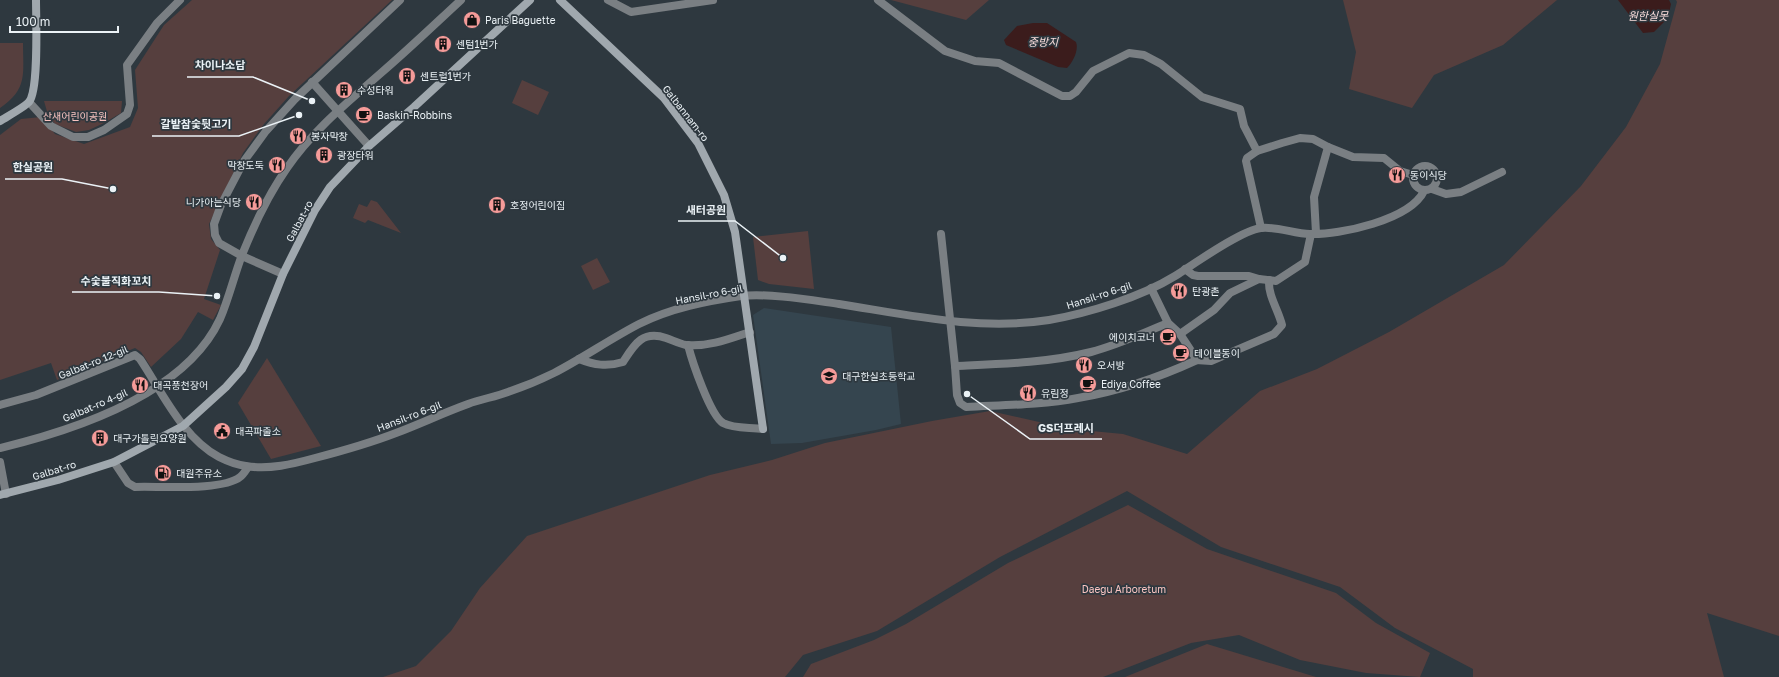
<svg xmlns="http://www.w3.org/2000/svg" width="1779" height="677" viewBox="0 0 1779 677" font-family="'Golos Text','Noto Sans KR',sans-serif">
<style>
.built{fill:#35454f}
.green{fill:#563f3e}
.water{fill:#3b1c1c}
.lines{fill:none;stroke-linecap:round;stroke-linejoin:round}
.street{stroke:#7a7f83;stroke-width:8}
.secondary{stroke:#a0a8ae;stroke-width:8}
.labels{text-anchor:middle;dominant-baseline:central;stroke-width:3.5;stroke-linejoin:round;paint-order:stroke}
.poi-label{font-size:10px;fill:#ebf2f6;stroke:#2e383f;text-anchor:start}
.street-label{font-size:10px;fill:#ebf2f6;stroke:#2e383f}
.park-label{font-size:10px;fill:#fac4c1;stroke:#2e383f}
.water-label{font-size:11px;font-style:italic;fill:#f9dcdb;stroke:#2e383f}
.leader{fill:none;stroke:#ebf2f6;stroke-width:1.5}
.callout-dot{fill:#ebf2f6;stroke:#2e383f;stroke-width:1.5}
.callout-label{font-size:11px;text-anchor:middle;font-weight:bold;fill:#ebf2f6;stroke:#2e383f;stroke-width:3.5;stroke-linejoin:round;paint-order:stroke}
</style>
<rect width="100%" height="100%" fill="#2e383f"/>
<polygon class="built" points="764,308 891,327 901,424 876,430 802,443 771,444 753,315"/>
<g class="green">
<polygon points="192,0 392,0 289,96 264,124 243,153 209,224 211,239 220,250 204,299 221,305 213,320 198,312 181,339 151,367 141,352 135,348 57,380 51,363 0,380 0,135 21,119 41,117 55,134 84,144 130,127 138,108 135,70 164,25"/>
<polygon points="891,0 989,0 966,20"/>
<polygon points="1343,0 1557,0 1503,45 1434,75 1412,108 1349,89 1356,52"/>
<polygon points="1676,0 1779,0 1779,636 1707,613 1724,677 1473,677 1473,669 1395,628 1340,587 1221,547 1127,491 1000,557 877,631 803,655 785,677 383,677 416,666 451,631 480,588 527,536 710,475 772,460 825,443 932,421 990,411 1070,429 1123,434 1187,454 1260,391 1317,369 1389,332 1504,265 1581,186 1626,127 1660,64 1677,2"/>
<path d="M0 43H23C23 74 28 89 0 108Z"/>
<polygon points="522,80 549,92 538,115 512,103"/>
<polygon points="44,101 122,101 121,113 104,123 89,130 76,132 55,124 48,115"/>
<polygon points="371,200 377,202 401,233 368,220 365,223 353,218 359,204 367,207"/>
<polygon points="808,231 814,289 769,284 758,280 753,237"/>
<polygon points="597,258 610,282 593,290 581,266"/>
<polygon points="267,358 321,446 271,459 238,403"/>
<polygon points="1128,505 1207,549 1336,593 1376,623 1430,653 1420,677 1366,673 1300,660 1239,635 1191,643 1103,677 803,677 811,664 874,640 906,624 1008,563"/>
<polygon points="1207,644 1316,677 1125,677"/>
</g>
<g class="water">
<polygon points="1618,0 1669,0 1671,4 1668,18 1654,32 1643,33"/>
<path d="M1033 23H1047L1076 42C1079 50 1073 62 1067 68L1058 67 1006 45 1004 40 1017 26Z"/>
</g>
<g class="lines">
<g class="street">
<polyline points="608,0 631,12 713,0"/>
<polyline points="878,0 945,51 975,61 999,63 1062,96 1070,96 1076,92 1093,71 1129,53 1144,55 1161,64 1202,97 1240,109 1244,126 1257,151"/>
<polyline points="312,82 369,146"/>
<polyline points="29,102 51,126 73,137 88,137 104,130 127,114 130,105 127,65 157,23 180,0"/>
<circle cx="1425" cy="178" r="12"/>
<polyline points="1432,189 1446,194 1461,192 1502,172"/>
<polyline points="1261,228 1246,161 1247,158 1257,151 1282,143 1300,138 1313,139 1328,147 1353,157 1384,158 1400,171 1413,175"/>
<polyline points="1316,233 1314,197 1328,147"/>
<path d="M941 234 955 366 957 395 960 403 966 407C1003 405 1042 405 1078 398 1119 391 1160 377 1197 360L1180 334 1168 323 1151 288"/>
<polyline points="1185,269 1193,275 1198,276 1249,276 1259,279"/>
<polyline points="283,274 242,256 219,243 215,235 214,224 221,205 244,161 266,131 295,99 400,0"/>
<polyline points="1180,334 1214,310 1230,293 1259,279 1276,281 1305,262 1311,234"/>
<path d="M688 345C692 361 710 415 723 423 734 429 750 427 763 429"/>
<path d="M579 359C594 365 607 367 623 362 634 345 642 330 666 338 672 340 680 344 686 345 709 347 729 339 750 332"/>
<path d="M1196 360 1211 361 1274 334 1282 325C1278 309 1268 296 1269 280"/>
<path d="M955 366C1001 364 1047 363 1091 352 1118 345 1143 333 1168 323"/>
<path d="M0 405 36 395 135 355 140 359C162 392 183 438 219 457 227 461 237 465 246 466 269 470 293 464 315 458 342 451 370 443 396 433 420 424 443 413 468 404 481 399 495 397 508 392 523 387 540 380 554 373 583 358 610 339 639 324 671 308 707 301 741 296 770 293 810 300 839 304 909 315 979 331 1049 320 1089 313 1141 297 1175 276 1194 264 1242 230 1261 228 1276 226 1295 234 1310 234 1340 235 1410 220 1424 191"/>
<path d="M0 448C75 430 185 394 220 319 229 298 234 276 242 255 254 225 268 195 287 168 312 131 348 102 381 73 409 49 435 24 461 0"/>
<polyline points="0,462 6,494"/>
<path d="M114 462 128 483 135 487C159 486 223 491 240 477 243 475 246 470 248 467"/>
</g>
<g class="secondary">
<polyline points="560,0 664,98 698,143 724,195 735,232 763,429"/>
<path d="M0 121C8 116 23 108 29 102 39 90 36 18 36 0"/>
<polyline points="0,495 58,480 114,462 183,426 226,387 242,369 254,347 283,274 315,210 330,187 369,146 414,107 530,0"/>
</g>
</g>
<defs>
<g id="shop-disc" transform="scale(0.9)"><circle r="9.5" fill="#f59b99" stroke="#2e383f"/><path d="M-5-2.5h2.3a2.7 3.5 0 0 1 5.4 0H5L5.5 6h-11ZM-1.5-2.5h3a1.5 2.3 0 0 0-3 0Z" fill="#111"/></g>
<g id="building-disc" transform="scale(0.9)"><circle r="9.5" fill="#f59b99" stroke="#2e383f"/><path d="M-4-6H4V6H1V3H-1V6H-4ZM-2.5-4.3h1.7v1.8h-1.7ZM.8-4.3h1.7v1.8H.8ZM-2.5-1h1.7V.8h-1.7ZM.8-1h1.7V.8H.8Z" fill="#111"/></g>
<g id="cafe-disc" transform="scale(0.9)"><circle r="9.5" fill="#f59b99" stroke="#2e383f"/><path d="M-5.5-4.5H6V0H3Q3 3.5 0 3.5H-2.5Q-5.5 3.5-5.5 0ZM3-3.2v2h1.7v-2ZM-6 4.5H4V6H-6Z" fill="#111"/></g>
<g id="restaurant-disc" transform="scale(0.9)"><circle r="9.5" fill="#f59b99" stroke="#2e383f"/><path d="M-5-6h1v4h1v-4h1v4h1v-4h1v5L-1.5 .5V6h-2V.5L-5-1ZM5-6V6H3V1.5H1.5Q1.5-4 5-6Z" fill="#111"/></g>
<g id="school-disc" transform="scale(0.9)"><circle r="9.5" fill="#f59b99" stroke="#2e383f"/><path d="M0-5L7-2L0 1L-7-2ZM-4 1L0 2.5L4 1V4Q0 6-4 4Z" fill="#111"/></g>
<g id="civic-disc" transform="scale(0.9)"><circle r="9.5" fill="#f59b99" stroke="#2e383f"/><path d="M-.6-6.5H3V-4.5H.6V-3L4-1V1h2V6H-6V1h2V-1L-.6-3ZM-1.2 2.5V6h2.4V2.5Z" fill="#111"/></g>
<g id="fuel-disc" transform="scale(0.9)"><circle r="9.5" fill="#f59b99" stroke="#2e383f"/><path d="M-5.5-6h7V0h2V4h1.3V-2.5L3-4.5l.8-.8L6-3V5H2.5V1h-1V6h-7ZM-4.2-4.7v3.2H.2V-4.7Z" fill="#111"/></g>
</defs>
<g fill-rule="evenodd">
<use href="#shop-disc" x="472" y="20"/>
<use href="#building-disc" x="443" y="44"/>
<use href="#building-disc" x="407" y="76"/>
<use href="#building-disc" x="344" y="90"/>
<use href="#cafe-disc" x="364" y="115"/>
<use href="#restaurant-disc" x="298" y="136"/>
<use href="#building-disc" x="324" y="155"/>
<use href="#restaurant-disc" x="277" y="165"/>
<use href="#restaurant-disc" x="1397" y="175"/>
<use href="#restaurant-disc" x="254" y="202"/>
<use href="#building-disc" x="497" y="205"/>
<use href="#restaurant-disc" x="1179" y="291"/>
<use href="#cafe-disc" x="1168" y="337"/>
<use href="#cafe-disc" x="1181" y="353"/>
<use href="#restaurant-disc" x="1084" y="365"/>
<use href="#school-disc" x="829" y="376"/>
<use href="#cafe-disc" x="1088" y="384"/>
<use href="#restaurant-disc" x="140" y="385"/>
<use href="#restaurant-disc" x="1028" y="393"/>
<use href="#civic-disc" x="222" y="431"/>
<use href="#building-disc" x="100" y="438"/>
<use href="#fuel-disc" x="163" y="473"/>
</g>
<g class="labels">
<g class="poi-label">
<text x="485" y="20">Paris Baguette</text>
<text x="456" y="44">센텀1번가</text>
<text x="420" y="76">센트럴1번가</text>
<text x="357" y="90">수성타워</text>
<text x="377" y="115">Baskin-Robbins</text>
<text x="311" y="136">봉자막창</text>
<text x="337" y="155">광장타워</text>
<text x="264" y="165" text-anchor="end">막창도둑</text>
<text x="1410" y="175">동이식당</text>
<text x="241" y="202" text-anchor="end">니가아는식당</text>
<text x="510" y="205">호정어린이집</text>
<text x="1192" y="291">탄광촌</text>
<text x="1155" y="337" text-anchor="end">에이치코너</text>
<text x="1194" y="353">테이블동이</text>
<text x="1097" y="365">오서방</text>
<text x="842" y="376">대구한실초등학교</text>
<text x="1101" y="384">Ediya Coffee</text>
<text x="153" y="385">대곡풍천장어</text>
<text x="1041" y="393">유림정</text>
<text x="235" y="431">대곡파출소</text>
<text x="113" y="438">대구가톨릭요양원</text>
<text x="176" y="473">대원주유소</text>
</g>
<g class="street-label">
<text transform="translate(686 113) rotate(52)">Galbannam-ro</text>
<text transform="translate(299 221) rotate(-62)">Galbat-ro</text>
<text transform="translate(709 294) rotate(-11)">Hansil-ro 6-gil</text>
<text transform="translate(1099 295) rotate(-18)">Hansil-ro 6-gil</text>
<text transform="translate(93 362) rotate(-22)">Galbat-ro 12-gil</text>
<text transform="translate(95 405) rotate(-23)">Galbat-ro 4-gil</text>
<text transform="translate(409 416) rotate(-21)">Hansil-ro 6-gil</text>
<text transform="translate(54 470) rotate(-17)">Galbat-ro</text>
</g>
<g class="park-label">
<text x="75" y="116">산새어린이공원</text>
<text x="1124" y="589">Daegu Arboretum</text>
</g>
<g class="water-label">
<text x="1648" y="15">원한실못</text>
<text x="1043" y="41">중방지</text>
</g>
</g>
<path class="leader" d="M312 101L253 77H187M299 115L239 136H152M113 189L62 179H5M783 258L735 221H678M217 296L159 292H72M967 394L1030 439H1102"/>
<g class="callout-dot">
<circle cx="312" cy="101" r="4"/>
<circle cx="299" cy="115" r="4"/>
<circle cx="113" cy="189" r="4"/>
<circle cx="783" cy="258" r="4"/>
<circle cx="217" cy="296" r="4"/>
<circle cx="967" cy="394" r="4"/>
</g>
<g class="callout-label">
<text x="220" y="69">차이나소담</text>
<text x="196" y="128">갈밭참숯뒷고기</text>
<text x="33" y="171">한실공원</text>
<text x="706" y="214">새터공원</text>
<text x="116" y="285">수숯불직화꼬치</text>
<text x="1066" y="432">GS더프레시</text>
</g>
<path d="M10 26v6h108v-6" fill="none" stroke="#ebf2f6" stroke-width="2"/>
<text x="16" y="26" font-size="12" fill="#ebf2f6" stroke="#2e383f" stroke-width="3" paint-order="stroke">100 m</text>
</svg>
